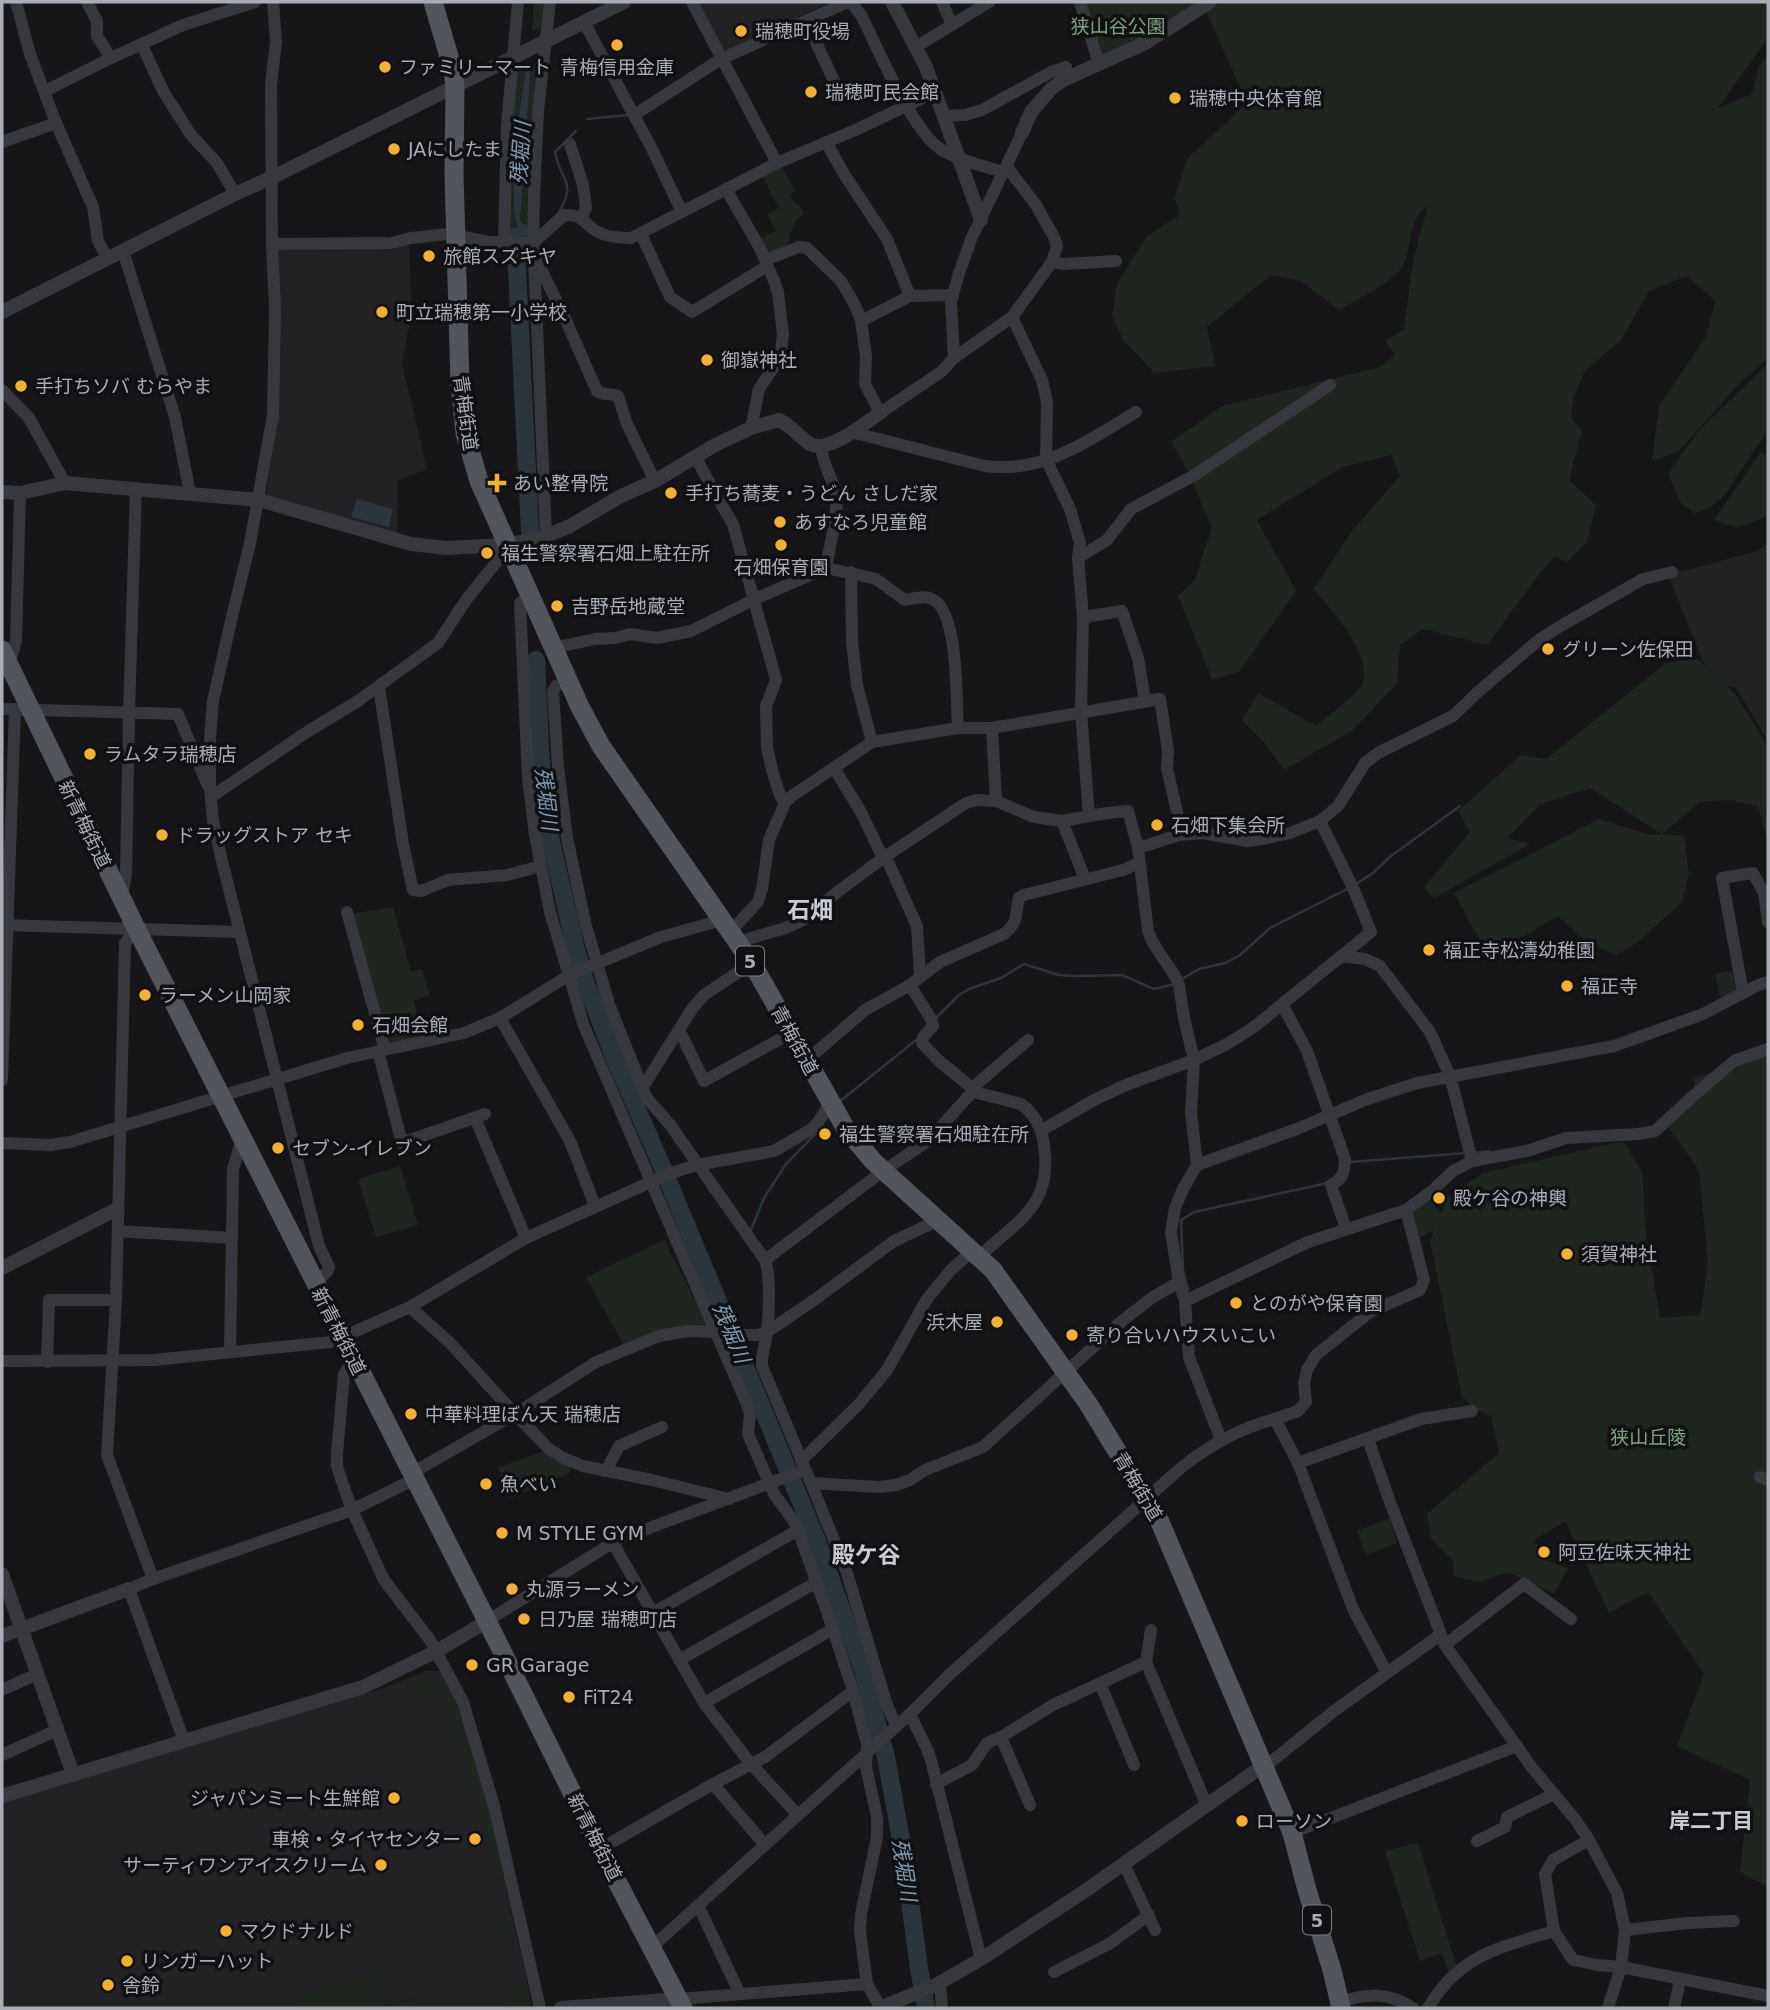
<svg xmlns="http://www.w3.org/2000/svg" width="1770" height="2010" viewBox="0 0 1770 2010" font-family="'DejaVu Sans','Noto Sans JP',sans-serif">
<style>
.built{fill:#222225}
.green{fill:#1e261f}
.water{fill:#2c353c}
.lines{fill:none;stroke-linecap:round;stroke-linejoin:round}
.stream{stroke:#2c353c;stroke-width:2.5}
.river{stroke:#2c353c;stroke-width:18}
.minor{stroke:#37383d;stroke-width:12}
.tertiary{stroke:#37383d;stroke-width:14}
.primary{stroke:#53555c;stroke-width:19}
.poi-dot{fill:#f2b134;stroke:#111113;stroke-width:2.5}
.labels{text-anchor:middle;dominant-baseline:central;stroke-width:7;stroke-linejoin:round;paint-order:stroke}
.shield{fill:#111113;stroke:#7b7e86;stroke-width:2}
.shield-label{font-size:18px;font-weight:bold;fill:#a8adb8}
.park-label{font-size:19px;fill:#7fa381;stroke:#111113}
.poi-label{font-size:19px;fill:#a8adb8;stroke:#111113;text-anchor:start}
.street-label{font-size:19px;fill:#a8adb8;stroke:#111113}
.water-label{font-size:21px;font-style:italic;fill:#7f9bb3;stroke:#111113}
.neighbourhood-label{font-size:21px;font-weight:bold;fill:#c9ccd4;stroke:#111113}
.quarter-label{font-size:23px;font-weight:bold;fill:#c9ccd4;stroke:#111113}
</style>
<rect width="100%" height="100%" fill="#161618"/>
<g class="built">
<polygon points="698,2 830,2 727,50 721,49"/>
<polygon points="409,245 412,312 402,363 427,469 397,481 397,533 266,495 279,406 278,249"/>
<polygon points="1768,545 1768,741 1736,688 1712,683 1667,573 1685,571 1757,551"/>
<polygon points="425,1671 440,1671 457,1703 487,1807 528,1985 503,1990 508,2008 419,2008 416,1998 378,2008 2,2008 2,1801 387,1687"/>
</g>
<g class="green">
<polygon points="534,2 544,2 541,28 532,31"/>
<polygon points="1085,2 1204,2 1144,41 1104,58"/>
<path d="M1223 2H1768V38L1718 108 1752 94 1759 66 1768 55V358L1737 386 1679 451 1652 461 1659 406 1706 337 1715 301 1687 276 1649 291 1621 340 1585 371 1573 399 1571 418 1582 431 1569 480 1596 505 1587 542 1567 562 1554 557 1540 573 1487 645 1423 629 1400 645 1397 683 1353 730 1284 770 1264 742 1242 720 1258 693 1316 726C1324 719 1357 694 1361 687 1377 659 1331 610 1314 589L1352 531 1400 476 1391 455 1343 467 1257 520 1296 591 1239 672 1212 679 1178 596 1196 579 1203 552 1212 528 1189 473 1171 442 1222 406 1380 367 1395 355 1385 341 1404 329 1413 261 1428 205C1407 221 1413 243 1403 265 1394 282 1356 300 1339 310L1301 281 1271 275 1207 327 1215 366 1155 373 1123 340 1112 316 1117 283 1147 236 1181 214 1174 199 1187 159 1247 103 1206 11Z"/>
<polygon points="536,63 530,146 528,224 524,225 520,220 531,65"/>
<polygon points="526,68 519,114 514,212 518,229 508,229 509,170 517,72"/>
<polygon points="780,164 795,191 790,195 794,203 798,204 804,213 794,223 787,248 767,254 759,239 776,231 767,215 779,208 761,174"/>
<polygon points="1768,363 1768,430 1724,496 1711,507 1695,513 1681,504 1668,473 1697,433"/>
<polygon points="1761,452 1768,455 1768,514 1766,517 1737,528 1714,520"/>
<polygon points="1698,659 1735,694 1768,746 1768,842 1758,806 1730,800 1700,802 1662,834 1590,788 1539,805 1508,838 1530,844 1434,898 1424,887 1470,832 1458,811 1521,755 1546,759 1666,663"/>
<polygon points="1599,819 1647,834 1684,836 1689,874 1682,902 1638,942 1616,955 1584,940 1558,916 1512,943 1502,955 1484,948 1454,893"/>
<polygon points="393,907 411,971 422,969 430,995 414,1001 423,1034 408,1042 387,1046 351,914"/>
<polygon points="1732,971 1737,993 1720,997 1715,974"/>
<polygon points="1768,1054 1768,1887 1740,1872 1750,1780 1677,1746 1704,1674 1648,1592 1609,1613 1565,1521 1534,1540 1545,1560 1568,1568 1554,1594 1508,1572 1479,1582 1453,1576 1453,1561 1431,1539 1427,1514 1499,1453 1491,1416 1474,1408 1462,1397 1430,1241 1434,1230 1418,1239 1412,1213 1429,1199 1441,1213 1448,1197 1483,1173 1623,1141 1643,1174 1645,1228 1660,1318 1700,1315 1708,1264 1699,1170 1665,1123 1695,1099 1694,1078"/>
<polygon points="400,1166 418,1225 376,1237 358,1179"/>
<polygon points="664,1240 708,1326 625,1347 586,1277"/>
<polygon points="546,1450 570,1465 570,1473 511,1498 498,1468"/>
<polygon points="1389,1518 1397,1543 1366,1555 1357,1531"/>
<polygon points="425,1671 432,1671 440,1696 411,1704 408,1693 425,1688 422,1676 404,1681"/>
<path d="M437 1671H440C446 1682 453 1693 457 1705 484 1774 497 1849 513 1921L506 1923 504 1917 511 1914Z"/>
<polygon points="1418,1843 1458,1971 1451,1978 1442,1953 1420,1961 1385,1851"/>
<polygon points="514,1925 515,1931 484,1940 482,1934"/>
<polygon points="374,1971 384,2007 416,1998 419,2008 301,2008 299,2000 291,2002 293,1997 362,1977"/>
<polygon points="528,1985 531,2003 528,2007 508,2008 503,1990"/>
</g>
<g class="water">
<polygon points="531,65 520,220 524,225 528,224 530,237 507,237 508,229 518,228 514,212 514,166 519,114 526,68"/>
<polygon points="357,499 393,509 389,527 351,517"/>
</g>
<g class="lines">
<g class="stream">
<polyline points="587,119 628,115"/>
<path d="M559 212C578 181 559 179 555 152L576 131"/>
<polyline points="1356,884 1373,873 1391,856 1460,806"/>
<polyline points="1180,980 1199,969 1225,963 1239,956 1270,928 1347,889"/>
<polyline points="936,1018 959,995 969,989 1001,978 1024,964 1059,975 1077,976 1122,975 1154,989 1175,984"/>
<polyline points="839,1102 916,1040"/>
<polyline points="1472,1153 1490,1151"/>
<polyline points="1350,1162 1466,1153"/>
<polyline points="750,1232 764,1198 786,1164 822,1127"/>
<polyline points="1188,1289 1183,1270 1181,1220 1194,1212 1328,1183"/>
</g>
<g class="river">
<polyline points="516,249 530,531"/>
<polyline points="536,660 543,806 576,950 586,984 615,1059 661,1164 785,1463 817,1541 861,1664 886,1757 904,1856 919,1968 926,2008"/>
</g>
<g class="minor">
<polyline points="16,2 30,54 56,123 93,207 98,241 108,259"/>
<polyline points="87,2 97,21 97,36 111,58"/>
<polyline points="273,2 276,42 271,84 272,244 275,308 273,415 250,543 231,621 213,701 210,738 210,789 213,821 222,861 319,1246 329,1267 327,1272 315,1282"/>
<path d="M550 2 538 111 534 197 533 253 563 314 597 391C604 396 611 393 618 396L627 424 655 481"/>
<polyline points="692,2 777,163"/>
<path d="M851 2 861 15C878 48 912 132 942 150 961 161 983 166 1004 172"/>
<polyline points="942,2 952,25"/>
<polyline points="1080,2 1099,64"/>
<polyline points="806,21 842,98"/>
<polyline points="584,22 652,149 682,212"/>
<polyline points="142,45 163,91 191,135 217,163 235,194"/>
<polyline points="916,47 989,2"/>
<polyline points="45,91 111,58 183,25 255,2"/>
<polyline points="634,115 721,59 843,4 852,2"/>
<polyline points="944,116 965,115 982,110 1051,72 1066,67"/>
<polyline points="2,142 56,123"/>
<polyline points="826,142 844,174 887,239 910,296"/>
<polyline points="570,144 583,185 586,207 582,217"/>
<polyline points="726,189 760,248 774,281 778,292 783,335 780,358 759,389 751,428"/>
<polyline points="641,234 670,297 692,312 767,266"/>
<polyline points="504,242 507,125 518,2"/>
<path d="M272 244 391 243 411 238 448 234 489 242 533 243 564 215C582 215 580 219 593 229 604 237 618 238 631 238L777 163 860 128 935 92"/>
<polyline points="123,251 175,417 190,493"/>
<polyline points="534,257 546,536"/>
<polyline points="765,260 799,247 807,248 841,281 855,305 861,321 866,356 865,384 880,413 941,372 954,358 1012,317 1052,262 1057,246 1054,237 1036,205 1007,167"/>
<polyline points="1052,262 1064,264 1116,261"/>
<polyline points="1012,317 1042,380 1047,402 1046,459 1070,509 1080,543 1078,558 1083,617 1081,712 1089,816"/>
<polyline points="861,321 910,296 953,295"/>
<polyline points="954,358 951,302 959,273 972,237 1022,133"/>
<polyline points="2,390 29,418 65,483"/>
<path d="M851 432 985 466C1043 474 1090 440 1136 412"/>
<path d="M821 446C822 464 833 478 836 495 839 513 829 548 826 568"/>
<polyline points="695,456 718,499 733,524 776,680 766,706 767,747 772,770 780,795 785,803"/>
<polyline points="1078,558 1107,540 1131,509 1193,476 1330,385"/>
<polyline points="851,572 852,642 857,685 872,742"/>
<polyline points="530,596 520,603 528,778 535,835 550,912 584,1026 748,1407 750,1414 748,1434 774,1494 793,1520 798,1530 833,1629 853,1691 867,1744 866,1767 877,1817 877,1837 861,1914 860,1931 867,1984 881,2008"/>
<polyline points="1083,617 1122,611 1138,658 1145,701"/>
<path d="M553 648 595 639 615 638 630 634 657 638 691 631 755 599 826 568 876 579 905 600C913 599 924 595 932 599 959 610 956 702 958 728"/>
<polyline points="9,665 16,641 20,493"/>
<path d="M568 681 556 686 553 691 558 767 567 838 586 926 609 1004 646 1097 671 1126 765 1260C771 1277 769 1314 767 1333 766 1344 761 1354 762 1366L811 1483 879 1487 896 1485 910 1480 925 1470 983 1447 1122 1321 1153 1297 1179 1282"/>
<polyline points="379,687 403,844 413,890 421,891 448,880 507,875 541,866"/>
<polyline points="2,709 178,714 207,784"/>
<polyline points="992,728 996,801"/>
<polyline points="834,768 861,812 883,858 889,864 917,926 920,976"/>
<polyline points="211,797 307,732 358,701 438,643 466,600 503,554 507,545"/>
<polyline points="1062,821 1085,879"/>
<polyline points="1138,848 1179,835 1202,833 1248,841 1263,839 1290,833 1320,821 1338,806 1365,763 1378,753 1453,716 1479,691 1540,639 1564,624 1643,579 1672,572"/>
<polyline points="122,897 126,874 129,713 136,488"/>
<polyline points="347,912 385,1050"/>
<polyline points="2,925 239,932"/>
<polyline points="136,928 125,943 116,1300 107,1455 153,1579"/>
<polyline points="730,932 758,902 762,889 769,840 785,803 792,796 872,742 958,728 992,728 1160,699 1168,751 1167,768 1182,834"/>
<polyline points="737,942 786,928 803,920 840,890 883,858 966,803 977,800 996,801 1034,817 1062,821 1107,813 1128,811 1138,848 1148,931 1153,943 1175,976 1179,985 1184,1018 1194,1060 1191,1112 1197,1165 1183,1189 1175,1208 1171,1232 1179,1282 1185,1301 1189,1357 1221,1440"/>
<polyline points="1341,956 1365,959 1380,966 1430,1032 1450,1076 1472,1161"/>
<path d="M910 985 931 1019 933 1026 923 1037 922 1043 938 1060 978 1093 1021 1104C1035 1114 1042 1129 1044 1145 1053 1206 1019 1219 980 1256"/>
<polyline points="1743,993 1722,878 1753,873 1764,893 1768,922"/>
<path d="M1282 1004 1307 1051 1345 1159C1344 1173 1344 1178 1331 1185L1346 1229"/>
<polyline points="500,1018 570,1141 595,1206"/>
<polyline points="679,1030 704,1081 791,1033"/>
<polyline points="378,1051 402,1143 485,1114"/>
<path d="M806 1061 865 1010 910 985 940 962 1004 934C1019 922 1015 915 1019 898L1024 895 1123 870 1139 863"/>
<polyline points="2,1080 15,709"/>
<polyline points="641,1085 646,1082 692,1009 704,995 752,963"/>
<polyline points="475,1118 526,1238"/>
<polyline points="1042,1130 1096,1099 1126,1085 1194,1060 1227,1044 1254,1027 1371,932 1354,890 1320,821"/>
<polyline points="2,1143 50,1145 70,1142 347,1058 464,1033 500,1018 571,974 661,937 722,920"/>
<polyline points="1197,1165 1297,1129 1365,1100 1417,1083 1614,1046 1703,1014 1758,985 1768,982"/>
<polyline points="118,1231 232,1238"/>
<polyline points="765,1260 883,1171 928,1141 974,1090 979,1082 1028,1040"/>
<polyline points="1185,1301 1308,1242 1406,1210 1433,1190 1453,1171 1472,1161 1527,1151 1566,1138 1638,1134 1655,1131 1692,1097 1734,1061 1768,1049"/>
<polyline points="410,1307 450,1343 515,1414 549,1449 563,1458 583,1466 652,1480 729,1499"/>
<polyline points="230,1352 233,1169 242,1138"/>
<polyline points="353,1358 344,1375 337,1453 337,1466 341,1479 352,1510 384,1580 430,1640 463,1702 494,1806 540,2008"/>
<polyline points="2,1361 154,1360 331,1342 410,1307 526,1238 671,1173 697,1165 774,1151 810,1130 819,1121 830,1103"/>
<polyline points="47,1362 49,1300 116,1300"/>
<polyline points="1275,1419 1298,1411 1306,1402 1304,1383 1307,1370 1316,1355 1370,1312 1420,1290 1424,1280 1406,1210"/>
<polyline points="1368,1439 1391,1505 1445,1645 1533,1769 1575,1819 1589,1840 1617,1893 1625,1930 1621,1967 1608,2008"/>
<polyline points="801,1461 859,1404 887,1370 927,1299 950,1271 973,1250"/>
<polyline points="1298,1463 1421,1419 1472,1411"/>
<polyline points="606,1471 619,1446 662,1427"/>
<polyline points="412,1473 515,1414 596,1362 659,1336 687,1331 718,1332 746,1335 757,1335 767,1332 817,1298 894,1241 939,1220"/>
<polyline points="1760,1477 1768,1480"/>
<polyline points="811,1483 846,1570 886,1702 893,1719 897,1725"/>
<polyline points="613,1543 704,1703 751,1764 798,1815"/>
<polyline points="653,1613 798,1530"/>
<polyline points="487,1621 617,1540 805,1470"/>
<polyline points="1445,1645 1524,1584 1571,1619"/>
<polyline points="679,1660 817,1582"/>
<polyline points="1146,1662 1151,1630"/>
<polyline points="1100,1683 1134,1765"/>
<polyline points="2,1690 37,1674"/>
<polyline points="704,1703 833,1629"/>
<polyline points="910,1714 927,1749 931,1760 981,1959"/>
<polyline points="184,1741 129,1589 153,1579 352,1510 415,1479"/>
<polyline points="2,1755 57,1730"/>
<polyline points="1264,1765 1272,1761 1334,1711 1440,1635"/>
<polyline points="713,1784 765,1845"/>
<polyline points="936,1784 972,1765 987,1743 1001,1737"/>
<polyline points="1030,1805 1001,1737 1053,1705 1146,1662 1207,1806"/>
<polyline points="1292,1833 1517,1746"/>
<polyline points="1477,1841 1505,1827 1507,1817 1554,1794"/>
<polyline points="600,1849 713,1784 765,1757 853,1691"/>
<polyline points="1124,1864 1155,1930"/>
<polyline points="698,1905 740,1994"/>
<polyline points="1625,1930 1688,1923 1734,1921"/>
<polyline points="1554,1931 1545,1874 1553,1860 1589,1840"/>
<path d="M652 1947 910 1714 950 1674 1182 1467C1210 1445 1240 1428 1275 1419L1298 1463 1353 1609 1387 1673"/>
<polyline points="1054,1972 1109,1944 1149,1915"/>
<polyline points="940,1982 942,2008"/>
<polyline points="679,1999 867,1984"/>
<path d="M1340 2002C1368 1993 1388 1992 1413 2008"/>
<path d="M1428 2008C1460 1954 1499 1948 1554 1931L1573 1960 1597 1965 1621 1967 1768 1996"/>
<polyline points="1674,2008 1680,1980"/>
</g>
<g class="tertiary">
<polyline points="892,2 926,67 981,220"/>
<polyline points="1022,133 1031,112 1051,89 1063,80 1145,43 1210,2"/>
<polyline points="2,312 235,194 273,177 624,2"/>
<path d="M2 492 20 493 65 483 259 500 411 544 446 548 507 545 546 536 570 526 621 496 655 481 715 445 751 428 779 420C791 425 799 437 810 444 828 454 865 423 880 413"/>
<polyline points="2,1268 117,1209"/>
<polyline points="2,1574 73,1774"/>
<polyline points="2,1636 129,1589"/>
<polyline points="2,1796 363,1687 437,1651 487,1621"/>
<polyline points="561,2008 679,1999"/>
<polyline points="880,2008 936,1985 981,1959 1085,1891 1264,1765"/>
</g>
<g class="primary">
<polyline points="433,2 453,70 455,86 454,175 460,383 465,433 479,481 580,707 601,746 752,963 846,1129 873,1161 993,1270 1089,1405 1160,1522 1292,1833 1307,1890 1332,1970 1341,2008"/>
<polyline points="2,650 136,928 487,1621 600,1849 683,2008"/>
</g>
</g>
<g class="poi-dot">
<circle cx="741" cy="31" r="7"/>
<circle cx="617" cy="45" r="7"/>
<circle cx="385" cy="67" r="7"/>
<circle cx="811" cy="92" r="7"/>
<circle cx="1175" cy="98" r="7"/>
<circle cx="394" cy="149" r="7"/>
<circle cx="429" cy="256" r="7"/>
<circle cx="382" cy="312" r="7"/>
<circle cx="707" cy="360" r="7"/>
<circle cx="21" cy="386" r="7"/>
<path d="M493.5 472.5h7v7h7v7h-7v7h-7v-7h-7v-7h7z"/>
<circle cx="671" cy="493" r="7"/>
<circle cx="780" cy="522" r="7"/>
<circle cx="781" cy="545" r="7"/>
<circle cx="487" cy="553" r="7"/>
<circle cx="557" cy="606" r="7"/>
<circle cx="1548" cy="649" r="7"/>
<circle cx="90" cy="754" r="7"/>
<circle cx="1157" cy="825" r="7"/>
<circle cx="162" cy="835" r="7"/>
<circle cx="1429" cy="950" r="7"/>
<circle cx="1567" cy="986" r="7"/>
<circle cx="145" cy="995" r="7"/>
<circle cx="358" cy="1025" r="7"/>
<circle cx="825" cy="1134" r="7"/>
<circle cx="278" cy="1148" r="7"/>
<circle cx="1439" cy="1198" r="7"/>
<circle cx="1567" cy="1254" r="7"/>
<circle cx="1236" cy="1303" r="7"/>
<circle cx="997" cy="1322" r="7"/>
<circle cx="1072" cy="1335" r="7"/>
<circle cx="411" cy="1414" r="7"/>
<circle cx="486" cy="1484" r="7"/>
<circle cx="502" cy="1533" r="7"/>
<circle cx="1544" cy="1552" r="7"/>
<circle cx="512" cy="1589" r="7"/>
<circle cx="524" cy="1619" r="7"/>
<circle cx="472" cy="1665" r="7"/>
<circle cx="569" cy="1697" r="7"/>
<circle cx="394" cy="1798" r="7"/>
<circle cx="1242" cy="1821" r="7"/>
<circle cx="475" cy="1839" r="7"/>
<circle cx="381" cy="1865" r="7"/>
<circle cx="226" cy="1931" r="7"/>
<circle cx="127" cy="1961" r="7"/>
<circle cx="108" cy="1985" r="7"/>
</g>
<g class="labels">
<g class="shield">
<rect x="736" y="946.5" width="28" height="29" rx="5"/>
<rect x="1303" y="1905.5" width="28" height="29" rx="5"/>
</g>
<g class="shield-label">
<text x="750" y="961">5</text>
<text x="1317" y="1920">5</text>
</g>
<g class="park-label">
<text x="1118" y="26">狭山谷公園</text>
<text x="1648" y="1437">狭山丘陵</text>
</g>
<g class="poi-label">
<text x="755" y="31">瑞穂町役場</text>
<text x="399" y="67">ファミリーマート</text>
<text x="617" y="67" text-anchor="middle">青梅信用金庫</text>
<text x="825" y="92">瑞穂町民会館</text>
<text x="1189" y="98">瑞穂中央体育館</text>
<text x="408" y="149">JAにしたま</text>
<text x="443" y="256">旅館スズキヤ</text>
<text x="396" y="312">町立瑞穂第一小学校</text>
<text x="721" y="360">御嶽神社</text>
<text x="35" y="386">手打ちソバ むらやま</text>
<text x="513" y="483">あい整骨院</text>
<text x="685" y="493">手打ち蕎麦・うどん さしだ家</text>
<text x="794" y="522">あすなろ児童館</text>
<text x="501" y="553">福生警察署石畑上駐在所</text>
<text x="781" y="567" text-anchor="middle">石畑保育園</text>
<text x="571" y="606">吉野岳地蔵堂</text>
<text x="1562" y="649">グリーン佐保田</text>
<text x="104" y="754">ラムタラ瑞穂店</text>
<text x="1171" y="825">石畑下集会所</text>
<text x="176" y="835">ドラッグストア セキ</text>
<text x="1443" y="950">福正寺松濤幼稚園</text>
<text x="1581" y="986">福正寺</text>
<text x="159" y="995">ラーメン山岡家</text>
<text x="372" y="1025">石畑会館</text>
<text x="839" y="1134">福生警察署石畑駐在所</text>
<text x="292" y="1148">セブン-イレブン</text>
<text x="1453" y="1198">殿ケ谷の神輿</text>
<text x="1581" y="1254">須賀神社</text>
<text x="1250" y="1303">とのがや保育園</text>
<text x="983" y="1322" text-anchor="end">浜木屋</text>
<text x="1086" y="1335">寄り合いハウスいこい</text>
<text x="425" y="1414">中華料理ぼん天 瑞穂店</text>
<text x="500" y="1484">魚べい</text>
<text x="516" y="1533">M STYLE GYM</text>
<text x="1558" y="1552">阿豆佐味天神社</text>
<text x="526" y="1589">丸源ラーメン</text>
<text x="538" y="1619">日乃屋 瑞穂町店</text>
<text x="486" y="1665">GR Garage</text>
<text x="583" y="1697">FiT24</text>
<text x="380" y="1798" text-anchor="end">ジャパンミート生鮮館</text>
<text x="1256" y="1821">ローソン</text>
<text x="461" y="1839" text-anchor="end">車検・タイヤセンター</text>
<text x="367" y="1865" text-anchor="end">サーティワンアイスクリーム</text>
<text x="240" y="1931">マクドナルド</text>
<text x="141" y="1961">リンガーハット</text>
<text x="122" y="1985">舎鈴</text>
</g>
<g class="street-label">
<text transform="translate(466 413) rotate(82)">青梅街道</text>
<text transform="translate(85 824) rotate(64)">新青梅街道</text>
<text transform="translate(795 1040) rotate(61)">青梅街道</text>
<text transform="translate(339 1331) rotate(63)">新青梅街道</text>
<text transform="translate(1138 1486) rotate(59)">青梅街道</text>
<text transform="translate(595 1837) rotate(63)">新青梅街道</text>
</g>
<g class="water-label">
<text transform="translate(521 153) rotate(-86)">残堀川</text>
<text transform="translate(546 799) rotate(83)">残堀川</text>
<text transform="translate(731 1333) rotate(67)">残堀川</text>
<text transform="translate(904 1870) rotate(81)">残堀川</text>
</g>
<g class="neighbourhood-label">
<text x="1711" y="1821">岸二丁目</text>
</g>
<g class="quarter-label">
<text x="810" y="910">石畑</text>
<text x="866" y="1555">殿ケ谷</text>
</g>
</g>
<rect width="1770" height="2010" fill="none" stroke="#a8adb8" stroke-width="7"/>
</svg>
